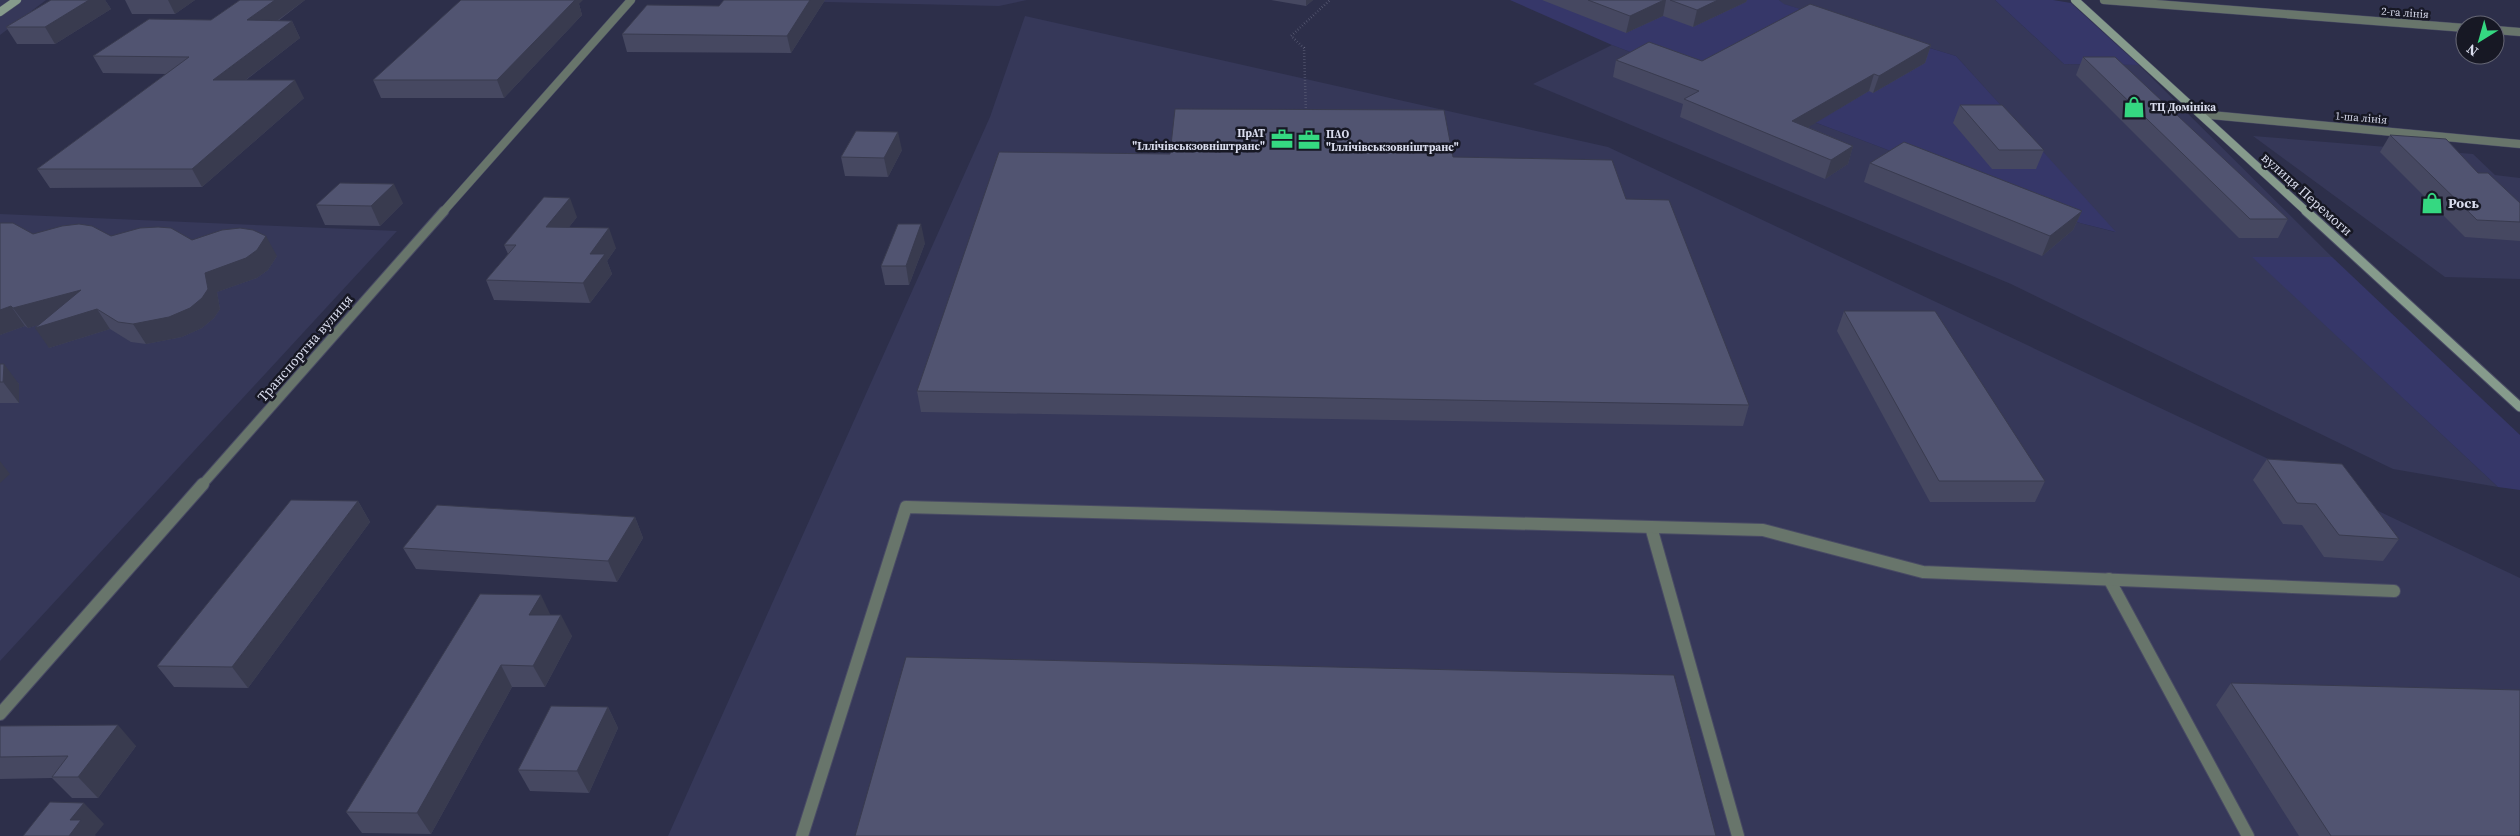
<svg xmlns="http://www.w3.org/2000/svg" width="2520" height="836" viewBox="0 0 2520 836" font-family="'Source Serif 4',serif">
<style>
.built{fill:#363859}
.green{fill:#363769}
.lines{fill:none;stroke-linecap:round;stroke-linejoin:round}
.lane-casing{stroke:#494b64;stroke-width:14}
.street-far2-casing{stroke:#494b64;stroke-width:9}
.street-far1-casing{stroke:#494b64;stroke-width:11}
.street-casing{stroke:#494b64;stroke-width:14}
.secondary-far1-casing{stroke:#494b64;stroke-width:9}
.secondary-casing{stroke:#494b64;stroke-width:11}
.path{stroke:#65677f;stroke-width:2.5;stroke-dasharray:0.5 2.5;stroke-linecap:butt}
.lane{stroke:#68756b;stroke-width:12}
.street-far2{stroke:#68756b;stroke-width:8}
.street-far1{stroke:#68756b;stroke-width:9}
.street{stroke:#68756b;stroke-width:12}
.secondary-far1{stroke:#869b8c;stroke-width:8}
.secondary{stroke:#869b8c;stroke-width:9}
.wall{fill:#464861}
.shaded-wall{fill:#393b4f}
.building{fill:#515471;stroke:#393b4f}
.labels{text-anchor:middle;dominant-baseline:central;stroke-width:5;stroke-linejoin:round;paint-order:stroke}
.far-street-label{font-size:11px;fill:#d9dced;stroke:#171824}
.far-poi-label{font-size:11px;font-weight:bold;fill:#d9dced;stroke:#171824;text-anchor:start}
.street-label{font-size:14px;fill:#d9dced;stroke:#171824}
.poi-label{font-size:14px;font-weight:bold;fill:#d9dced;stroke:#171824;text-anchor:start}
</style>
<rect width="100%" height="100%" fill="#2d2f4a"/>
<g class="built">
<polygon points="0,0 46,0 0,35"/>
<polygon points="746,0 1027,0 999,6"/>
<polygon points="1779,0 1995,0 2064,64 2139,65 2332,257 2253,257 2498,487 2393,469 2011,284 1533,84 1612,45 2080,223 2115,232 1956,56 1783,4"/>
<polygon points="1025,16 1608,147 2520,578 2520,836 668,836 990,117"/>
<polygon points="2253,136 2473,154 2495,175 2520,178 2520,279 2445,277"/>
<polygon points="0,214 397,231 0,661"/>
</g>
<g class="green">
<polygon points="1510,0 1779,0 1784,4 1956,56 2116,232 2080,223 1612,45"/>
<polygon points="1995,0 2053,0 2071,3 2139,65 2064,64"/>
<polygon points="2252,257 2332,257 2520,435 2520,490 2498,487"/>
</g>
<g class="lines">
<g class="lane-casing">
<g id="lane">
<polyline points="1651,527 1738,836"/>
<polyline points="2109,579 2248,836"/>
<polyline points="802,836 906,507 1763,530 1923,572 2394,591"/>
</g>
</g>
<g class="street-far2-casing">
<g id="street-far2">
<polyline points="2104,0 2465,28"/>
<polyline points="2495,30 2520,32"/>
<polyline points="2200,114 2520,144"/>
<polyline points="443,212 631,0"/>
</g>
</g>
<g class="street-far1-casing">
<polyline id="street-far1" points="202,485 444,211"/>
</g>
<g class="street-casing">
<polyline id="street" points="0,714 203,484"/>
</g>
<g class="secondary-far1-casing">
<g id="secondary-far1">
<polyline points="2075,0 2307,212"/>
<polyline points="0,12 17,0"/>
</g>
</g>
<g class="secondary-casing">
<polyline id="secondary" points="2306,211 2520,407"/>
</g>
<polyline class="path" points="1306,114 1304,48 1291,36 1330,0"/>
<use href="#lane" class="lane"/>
<use href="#street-far2" class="street-far2"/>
<use href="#street-far1" class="street-far1"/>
<use href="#street" class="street"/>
<use href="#secondary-far1" class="secondary-far1"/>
<use href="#secondary" class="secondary"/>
</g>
<g class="wall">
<polygon points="51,0 105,0 111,9 55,44 17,44 6,27"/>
<polygon points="125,0 195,0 175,14 132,14"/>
<polygon points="240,0 305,0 278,21 292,21 300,38 246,80 304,98 202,187 50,188 37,169 166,74 103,73 93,56 211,20"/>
<polygon points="724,0 825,0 791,53 627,52 622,34 719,6"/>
<polygon points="1271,0 1313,0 1306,6"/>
<polygon points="1542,0 1747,0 1746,2 1693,27 1663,16 1626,33"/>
<polygon points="579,4 582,15 504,98 381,98 373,80"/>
<polygon points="1931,45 1925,63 1873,93 1869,91 1808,127 1853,146 1848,164 1825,179 1680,117 1683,104 1613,77 1616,60 1702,61"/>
<polygon points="2083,57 2288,219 2278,238 2239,238 2076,75"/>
<polygon points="1960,105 2044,150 2036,169 1992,169 1953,123"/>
<polygon points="2390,135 2478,173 2520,203 2520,241 2465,237 2380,152"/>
<polygon points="902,150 888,177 845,176 841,157"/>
<polygon points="1453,157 1626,199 1749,405 1743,426 921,412 917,391"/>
<polygon points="1870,163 2082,211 2073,230 2042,256 1864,182"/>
<polygon points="403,203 380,226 325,225 316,205"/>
<polygon points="577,217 569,227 616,248 607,261 612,274 590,303 494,300 486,280 508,254 504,245"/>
<polygon points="0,223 33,234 111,236 192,240 277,256 268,270 257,278 217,292 220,309 214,318 202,328 182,337 146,344 131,342 110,329 49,348 38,325 28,328 25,326 0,335"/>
<polygon points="925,243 909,285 885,285 881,266"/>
<polygon points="1844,311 2045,481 2035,502 1930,502 1837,331"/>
<polygon points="0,364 19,384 19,403 0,403"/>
<polygon points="2267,459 2399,539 2383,561 2324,557 2302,525 2283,524 2253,480"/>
<polygon points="358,501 370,522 248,688 174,687 157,666"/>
<polygon points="635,517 643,538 617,582 416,569 403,548"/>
<polygon points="550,615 572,636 545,687 512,687 431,834 362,833 346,812"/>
<polygon points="2231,683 2520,836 2299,836 2216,705"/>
<polygon points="608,707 618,728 589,793 530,791 518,770"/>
<polygon points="0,726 136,746 98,798 72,798 52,778 0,779"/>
</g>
<g class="shaded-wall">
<polygon points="89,0 105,0 111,9 55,44 45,27"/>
<polygon points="168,0 195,0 175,14"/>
<polygon points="275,0 305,0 255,37 247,20"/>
<polygon points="564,0 583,0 579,4 582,15 504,98 497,80"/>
<polygon points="810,0 825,0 791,53 787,36"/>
<polygon points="1306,0 1313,0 1306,6"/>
<polygon points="1664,0 1666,0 1663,16 1626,33 1630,16"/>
<polygon points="1718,0 1747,0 1746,2 1693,27 1697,10"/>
<polygon points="292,21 300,38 222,98 213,80"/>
<polygon points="1931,45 1925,63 1873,93 1879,76"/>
<polygon points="1874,74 1869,91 1787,140 1792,121"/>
<polygon points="295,80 304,98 202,187 192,169"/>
<polygon points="898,132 902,150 888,177 884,158"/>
<polygon points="1853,146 1848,164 1825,179 1831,160"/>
<polygon points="394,184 403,203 380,226 371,206"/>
<polygon points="570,198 577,217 554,246 546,227"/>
<polygon points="2082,211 2073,230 2042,256 2050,236"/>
<polygon points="921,224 925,243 909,285 906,266"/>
<polygon points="609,228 616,248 607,261 612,274 590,303 583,283 590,254"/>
<polygon points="266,236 277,256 268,270 257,278 217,292 220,309 214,318 202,328 182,337 146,344 133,324 205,273"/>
<polygon points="81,290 97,309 110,329 49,348 35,328 85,312 28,328 13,308"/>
<polygon points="11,306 25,326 0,335 0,310"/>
<polygon points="4,364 19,384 19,403 3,382"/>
<polygon points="0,461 10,474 0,483"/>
<polygon points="358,501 370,522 248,688 232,667"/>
<polygon points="635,517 643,538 617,582 608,561"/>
<polygon points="541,595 551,616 529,615"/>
<polygon points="561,615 572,636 545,687 533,666"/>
<polygon points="501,665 512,687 431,834 417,813"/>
<polygon points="608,707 618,728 589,793 577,771"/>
<polygon points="118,725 136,746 98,798 78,777"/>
<polygon points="84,803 104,824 95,835 96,836 69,836 70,820"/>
</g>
<g class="building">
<polygon points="51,0 89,0 45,27 6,27"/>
<polygon points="240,0 275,0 247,20 292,21 213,80 295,80 192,169 37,169 189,57 93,56 149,19 211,20"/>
<polygon points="461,0 575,0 497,80 373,80"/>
<polygon points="724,0 810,0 787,36 622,34 647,5 719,6"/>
<polygon points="1588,0 1664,0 1630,16"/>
<polygon points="1670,0 1718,0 1697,10"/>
<polygon points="1810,4 1931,45 1879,76 1874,74 1792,121 1853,146 1831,160 1684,99 1699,91 1616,60 1649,42 1702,61"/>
<polygon points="2083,57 2115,57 2288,219 2250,219"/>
<polygon points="1960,105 2002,105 2044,150 1999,150"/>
<polygon points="1175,109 1444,110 1453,157 1612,160 1626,199 1669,200 1749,405 917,391 999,152 1170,154"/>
<polygon points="856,131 898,132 884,158 841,157"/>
<polygon points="2390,135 2446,139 2478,173 2488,173 2520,203 2520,222 2477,220"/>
<polygon points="1904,142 2082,211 2050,236 1870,163"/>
<polygon points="340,183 394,184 371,206 316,205"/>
<polygon points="544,197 570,198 546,227 609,228 590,254 605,254 583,283 486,280 516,245 504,245"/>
<polygon points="0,223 13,223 33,234 62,226 79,224 92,226 111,236 140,228 158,227 171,228 192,240 222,230 240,228 253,230 266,236 257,250 246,258 205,273 208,289 202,298 190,308 169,317 133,324 118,322 97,309 35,328 81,290 13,308 11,306 0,310"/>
<polygon points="898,224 921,224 906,266 881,266"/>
<polygon points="1844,311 1935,311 2045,481 1939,481"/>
<polygon points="0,364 4,364 3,382 0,382"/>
<polygon points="2267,459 2342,464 2399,539 2339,535 2316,504 2297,503"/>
<polygon points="291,500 358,501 232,667 157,666"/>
<polygon points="437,505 635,517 608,561 403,548"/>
<polygon points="480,594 541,595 529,615 561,615 533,666 501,665 417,813 346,812"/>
<polygon points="906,657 1674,675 1716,836 855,836"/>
<polygon points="2231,683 2520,690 2520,836 2331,836"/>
<polygon points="551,706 608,707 577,771 518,770"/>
<polygon points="118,725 78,777 52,777 68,756 0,757 0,726"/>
<polygon points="50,802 84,803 70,820 81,820 69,836 23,836"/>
</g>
<defs>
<g id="shop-bare" transform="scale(1.725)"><path d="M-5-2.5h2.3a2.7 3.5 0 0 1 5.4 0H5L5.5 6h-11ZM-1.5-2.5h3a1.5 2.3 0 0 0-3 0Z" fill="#35d881" stroke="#171824" stroke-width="2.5" paint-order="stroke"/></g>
<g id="office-bare" transform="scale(1.725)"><path d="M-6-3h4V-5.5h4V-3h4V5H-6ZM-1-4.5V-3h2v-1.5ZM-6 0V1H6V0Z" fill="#35d881" stroke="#171824" stroke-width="2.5" paint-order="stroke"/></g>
</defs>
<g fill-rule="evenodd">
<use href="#shop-bare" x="2134" y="107"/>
<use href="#office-bare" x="1282" y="139"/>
<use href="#office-bare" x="1309" y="140"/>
<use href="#shop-bare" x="2432" y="203"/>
</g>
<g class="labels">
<g class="far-street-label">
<text transform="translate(2405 13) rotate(4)">2-га лінія</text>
<text transform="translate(2361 118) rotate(5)">1-ша лінія</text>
</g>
<g class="far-poi-label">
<text x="2150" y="107">ТЦ Домініка</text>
<text x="1265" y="133" text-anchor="end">ПрАТ<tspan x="1265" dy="13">"Іллічівськзовніштранс"</tspan></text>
<text x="1326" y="134">ПАО<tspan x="1326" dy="13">"Іллічівськзовніштранс"</tspan></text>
</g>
<g class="street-label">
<text transform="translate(2307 194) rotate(42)">вулиця Перемоги</text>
<text transform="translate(305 348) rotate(-49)">Транспортна вулиця</text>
</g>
<g class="poi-label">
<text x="2448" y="203">Рось</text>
</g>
</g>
<g transform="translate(2480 40) rotate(217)"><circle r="24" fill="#171824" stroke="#656674"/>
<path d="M0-4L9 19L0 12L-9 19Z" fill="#35d881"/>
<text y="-8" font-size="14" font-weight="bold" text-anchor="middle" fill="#d9dced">N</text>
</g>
</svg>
